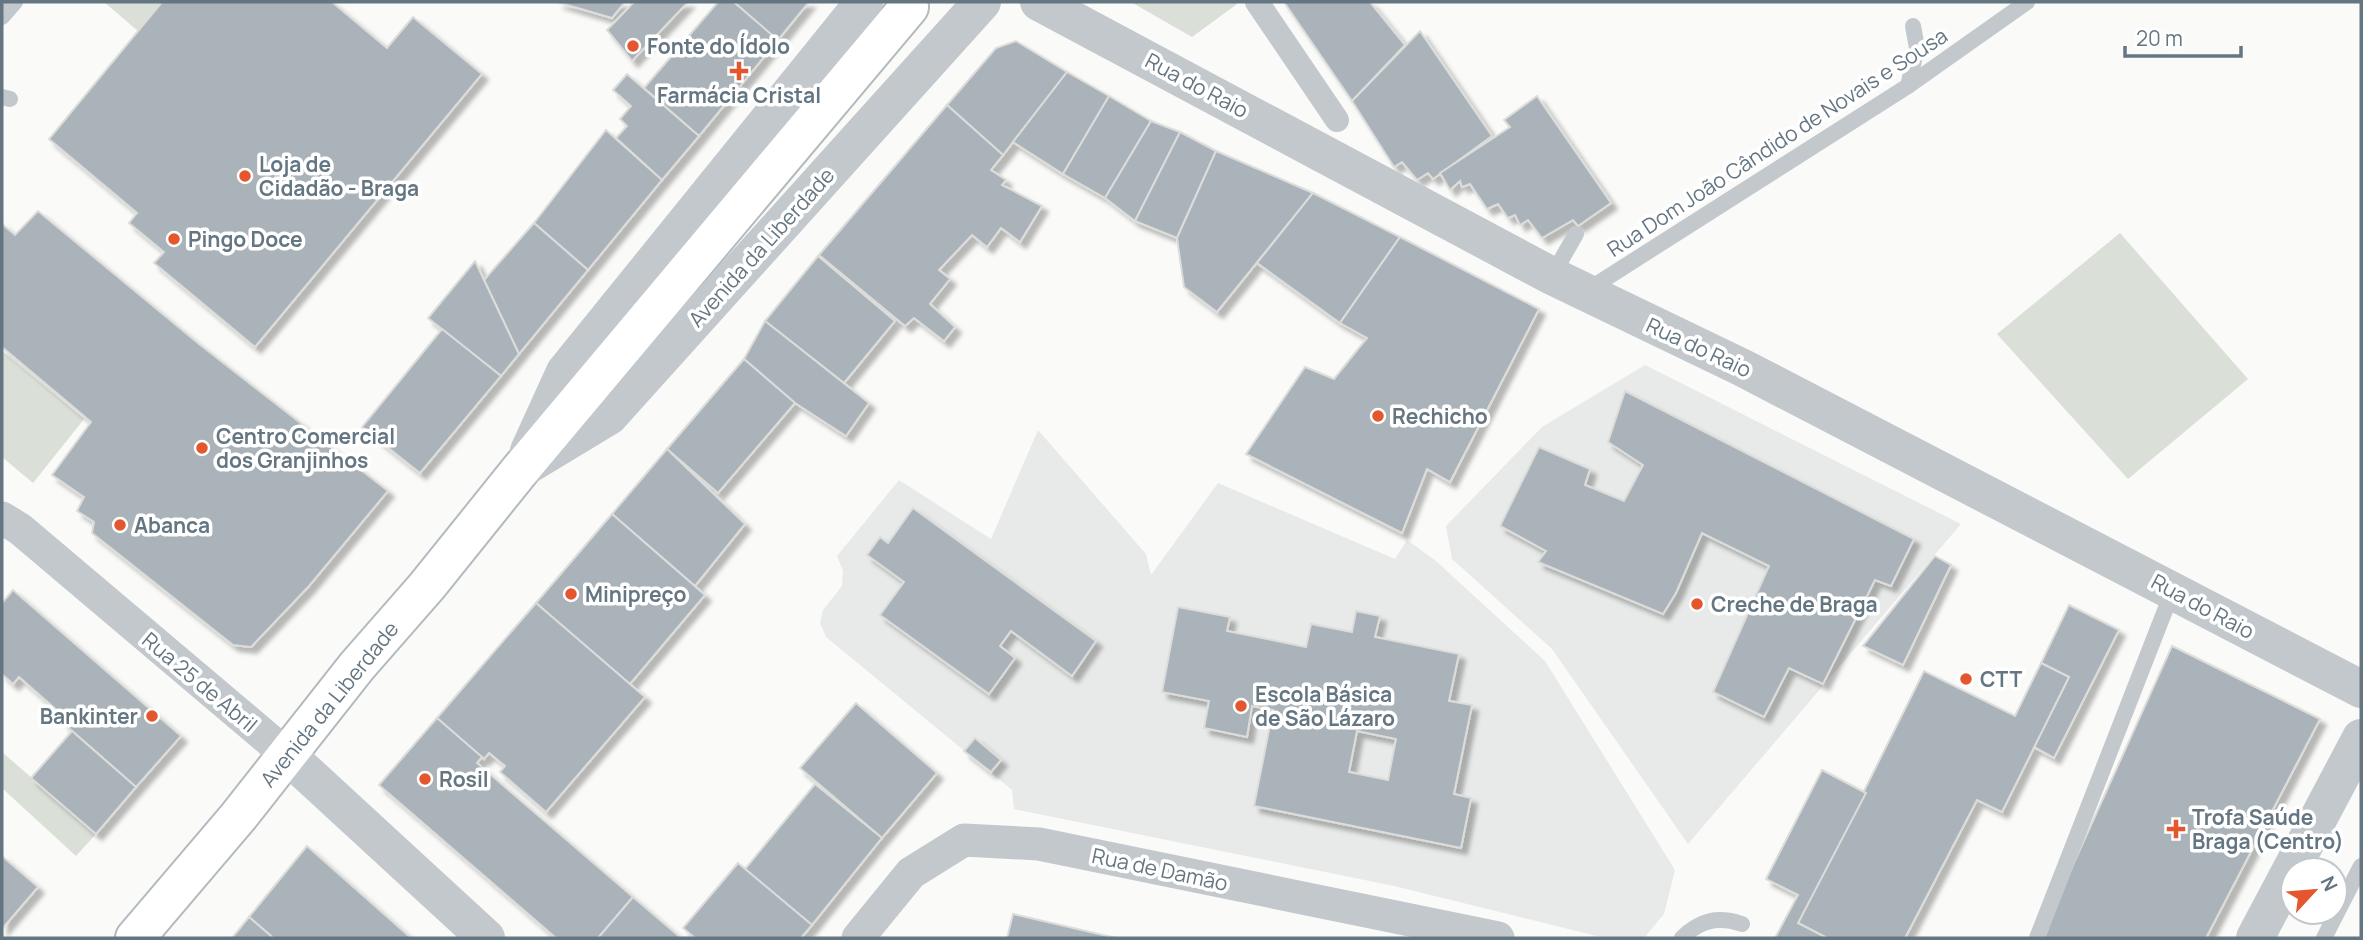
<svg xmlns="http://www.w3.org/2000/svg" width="2363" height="940" viewBox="0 0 2363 940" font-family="Manrope,sans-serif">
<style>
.built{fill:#e8e9e9}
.green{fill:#dadfd7}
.building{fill:#aab3b9;stroke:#dcdcda;stroke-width:2;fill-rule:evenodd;filter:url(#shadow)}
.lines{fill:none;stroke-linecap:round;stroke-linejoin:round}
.secondary-casing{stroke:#b3babf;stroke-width:42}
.service{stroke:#c3c8cc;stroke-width:16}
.pedestrian{stroke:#c3c8cc;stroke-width:24}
.minor{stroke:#c3c8cc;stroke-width:33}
.tertiary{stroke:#c3c8cc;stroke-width:38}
.secondary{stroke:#fff;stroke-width:38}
.poi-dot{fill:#e4572e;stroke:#fff;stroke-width:2.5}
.labels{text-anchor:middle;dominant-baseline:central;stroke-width:7;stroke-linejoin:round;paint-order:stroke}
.poi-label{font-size:21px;font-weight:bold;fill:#657683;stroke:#fff;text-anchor:start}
.street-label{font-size:21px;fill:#657683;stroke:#fff}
</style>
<defs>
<filter id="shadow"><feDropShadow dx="6" dy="6" stdDeviation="2" flood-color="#0004"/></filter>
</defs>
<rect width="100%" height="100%" fill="#fafaf8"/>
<g class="built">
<polygon points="1645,365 1961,524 1688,844 1552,649 1452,559 1446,526 1542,427"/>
<polygon points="1038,430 1146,554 1151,575 1218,483 1395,559 1407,540 1436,561 1545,661 1675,870 1664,914 1644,938 1605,938 1394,886 1014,809 1012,790 826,637 820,623 823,610 842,586 843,571 837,556 899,480 991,539"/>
</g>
<g class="green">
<polygon points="104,2 162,2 138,31"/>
<polygon points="1131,2 1235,2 1237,4 1192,37"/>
<polygon points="2120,233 2248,379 2128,479 1997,334"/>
<polygon points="2,351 84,419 33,483 2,457"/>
<polygon points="2,752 96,834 76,856 2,788"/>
</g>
<g class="building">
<polygon points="162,2 332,2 387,48 413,17 482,74 255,347 154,263 164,252 129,223 137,213 49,139"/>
<polygon points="557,2 625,2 612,18"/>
<polygon points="634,2 688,2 632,61 607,30"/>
<polygon points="718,2 734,2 778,40 699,136 644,88"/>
<polygon points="734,2 809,2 778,40"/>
<polygon points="1284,2 1370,2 1405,45 1352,101"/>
<polygon points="1420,31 1492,136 1433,179 1428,173 1417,180 1402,162 1394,167 1352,101"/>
<polygon points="1016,41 1067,72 1003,155 947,105 996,48"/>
<polygon points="1067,72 1109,96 1063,174 1013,142"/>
<polygon points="627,74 699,136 662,180 616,138 627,126 620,119 631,106 613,90"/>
<polygon points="1109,96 1151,121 1105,198 1063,174"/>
<polygon points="1537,96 1611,203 1578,226 1573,220 1542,238 1528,220 1520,225 1515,215 1508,218 1498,204 1487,209 1470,184 1462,187 1460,181 1450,190 1440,173 1510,127 1504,120"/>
<polygon points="947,105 1003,155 991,170 1006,180 1002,185 1042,206 1020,242 1001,228 987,247 972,235 939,270 950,279 930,304 955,327 944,341 914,318 905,326 819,255"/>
<polygon points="1151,121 1180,132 1135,221 1105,198"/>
<polygon points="606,130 662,180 588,270 534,223"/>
<polygon points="1180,132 1216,151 1177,238 1135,221"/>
<polygon points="1216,151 1313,193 1217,312 1184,287 1177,238"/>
<polygon points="1313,193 1400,237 1340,323 1257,263"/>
<polygon points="38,211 199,344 388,491 309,586 251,647 233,645 92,533 94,522 77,511 84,497 52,475 91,422 2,347 2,224 15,235"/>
<polygon points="534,223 588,270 519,354 484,280"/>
<polygon points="1400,237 1539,309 1450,482 1427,469 1402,533 1246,454 1305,367 1334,379 1367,338 1340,323"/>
<polygon points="818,256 895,321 844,383 765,321"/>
<polygon points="475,261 519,354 501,376 428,318"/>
<polygon points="765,321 869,403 846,436 795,403 744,359"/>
<polygon points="442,329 501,376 420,473 362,427"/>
<polygon points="744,359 795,403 718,493 667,449"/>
<polygon points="1625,391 1914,539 1891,586 1875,580 1823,684 1789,668 1764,717 1713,692 1769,566 1702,533 1676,593 1663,614 1538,562 1546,551 1500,526 1539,447 1590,469 1585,485 1624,501 1643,465 1608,442"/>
<polygon points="667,449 745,524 695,586 612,514"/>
<polygon points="913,508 1096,641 1072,676 1011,631 1000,646 1015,658 989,694 880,615 904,582 867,555 880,537 888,543"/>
<polygon points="612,514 705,595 630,684 536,603"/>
<polygon points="1935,556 1951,565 1903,665 1863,646"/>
<polygon points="13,590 181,736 136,787 63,723 67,719 19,677 13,684 2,674 2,603"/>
<polygon points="536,603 645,697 546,812 500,772 505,766 489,753 484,759 437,718"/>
<polygon points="2069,605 2119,630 2054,758 2034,747 2069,677 2041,663"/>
<path d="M1178 607 1230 617 1227 631 1306 647 1311 624 1352 632 1356 611 1380 616 1375 637 1459 654 1449 701 1472 705 1454 794 1471 798 1461 848 1254 806 1273 710 1252 706 1247 737 1204 728 1209 701 1162 692ZM1357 731 1396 739 1388 780 1349 772Z"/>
<polygon points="2172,646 2320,719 2206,938 2040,938"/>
<polygon points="2041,663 2069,677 2002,812 1977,800 1905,938 1827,938 1798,923 1924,671 2015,716"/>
<polygon points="856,703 937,773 882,838 800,768"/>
<polygon points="437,718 482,757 477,763 633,897 598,938 556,938 379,785"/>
<polygon points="72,731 136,787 96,834 31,778"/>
<polygon points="975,738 1001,760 991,772 964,751"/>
<polygon points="1822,770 1866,793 1798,923 1827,938 1775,938 1798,895 1766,879"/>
<polygon points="815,784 882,838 812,925 745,869"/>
<polygon points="307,846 411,938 273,938 249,917"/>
<polygon points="2,856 38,887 2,929"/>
<polygon points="738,863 812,925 801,938 695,938 683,928"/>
<polygon points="633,897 681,938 598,938"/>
<polygon points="1013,914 1116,938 1007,938"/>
<polygon points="249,917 271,936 272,938 232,938"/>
</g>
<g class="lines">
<g class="secondary-casing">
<polyline id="secondary" points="135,938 238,817 357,666 427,586 521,469 909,7"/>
</g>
<g class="service">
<polyline points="2,17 15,2"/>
<polyline points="1908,86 1917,48 1913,26"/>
<polyline points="2,97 10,99"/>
<polyline points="1552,276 1576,234"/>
<polyline points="1586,291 1908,86 2027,2"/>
<path d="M1682 938C1700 920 1718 916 1742 924"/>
<polyline points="2037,938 2173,590"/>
<polyline points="2324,938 2361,866"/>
</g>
<polyline class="pedestrian" points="1257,2 1337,120"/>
<g class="minor">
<polyline points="2,518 20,529 286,754"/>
<polyline points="858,938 911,873 964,840 1039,844 1498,938"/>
</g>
<g class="tertiary">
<polyline points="1039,2 1552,276 1743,368 2361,689"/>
<polyline points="529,451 565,372 864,2"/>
<polyline points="528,465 609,416 982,2"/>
<polyline points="286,754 486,938"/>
<polyline points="2255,938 2361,738"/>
</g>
<use href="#secondary" class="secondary"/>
</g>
<g class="poi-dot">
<circle cx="633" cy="46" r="7"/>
<path d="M735.5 60.5h7v7h7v7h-7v7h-7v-7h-7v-7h7z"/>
<circle cx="245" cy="176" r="7"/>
<circle cx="174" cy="239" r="7"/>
<circle cx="1378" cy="416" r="7"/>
<circle cx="202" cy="448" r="7"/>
<circle cx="120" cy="525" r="7"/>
<circle cx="571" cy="594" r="7"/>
<circle cx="1697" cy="604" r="7"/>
<circle cx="1966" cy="679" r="7"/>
<circle cx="1241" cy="706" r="7"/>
<circle cx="152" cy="716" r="7"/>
<circle cx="425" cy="779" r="7"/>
<path d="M2172.5 818.5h7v7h7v7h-7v7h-7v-7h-7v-7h7z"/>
</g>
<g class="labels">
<g class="poi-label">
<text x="647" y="46">Fonte do Ídolo</text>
<text x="739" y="95" text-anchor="middle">Farmácia Cristal</text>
<text x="259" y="164">Loja de<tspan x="259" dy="24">Cidadão - Braga</tspan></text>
<text x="188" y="239">Pingo Doce</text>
<text x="1392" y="416">Rechicho</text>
<text x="216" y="436">Centro Comercial<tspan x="216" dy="24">dos Granjinhos</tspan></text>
<text x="134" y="525">Abanca</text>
<text x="585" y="594">Minipreço</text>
<text x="1711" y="604">Creche de Braga</text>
<text x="1980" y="679">CTT</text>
<text x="1255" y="694">Escola Básica<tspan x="1255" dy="24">de São Lázaro</tspan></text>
<text x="138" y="716" text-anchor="end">Bankinter</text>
<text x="439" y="779">Rosil</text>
<text x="2192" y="817">Trofa Saúde<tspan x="2192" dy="24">Braga (Centro)</tspan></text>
</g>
<g class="street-label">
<text transform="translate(1197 85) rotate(28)">Rua do Raio</text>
<text transform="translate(1777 142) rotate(-33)">Rua Dom João Cândido de Novais e Sousa</text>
<text transform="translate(761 247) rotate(-48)">Avenida da Liberdade</text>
<text transform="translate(1699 347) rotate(25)">Rua do Raio</text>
<text transform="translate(2203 606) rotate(28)">Rua do Raio</text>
<text transform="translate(200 682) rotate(40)">Rua 25 de Abril</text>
<text transform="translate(329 704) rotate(-51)">Avenida da Liberdade</text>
<text transform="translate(1160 869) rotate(12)">Rua de Damão</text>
</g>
</g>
<rect width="2363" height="940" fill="none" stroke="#657683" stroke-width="7"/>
<g transform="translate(2314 891) rotate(64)"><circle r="33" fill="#ffffff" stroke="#c1c8cd" stroke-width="2"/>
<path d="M0-5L12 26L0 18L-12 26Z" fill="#e4572e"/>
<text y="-10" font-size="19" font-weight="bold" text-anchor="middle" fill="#657683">N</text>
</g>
<path d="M2125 46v10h116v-10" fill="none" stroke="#657683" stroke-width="3.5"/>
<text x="2136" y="46" font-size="21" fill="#657683" stroke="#ffffff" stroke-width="5" paint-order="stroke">20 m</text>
</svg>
